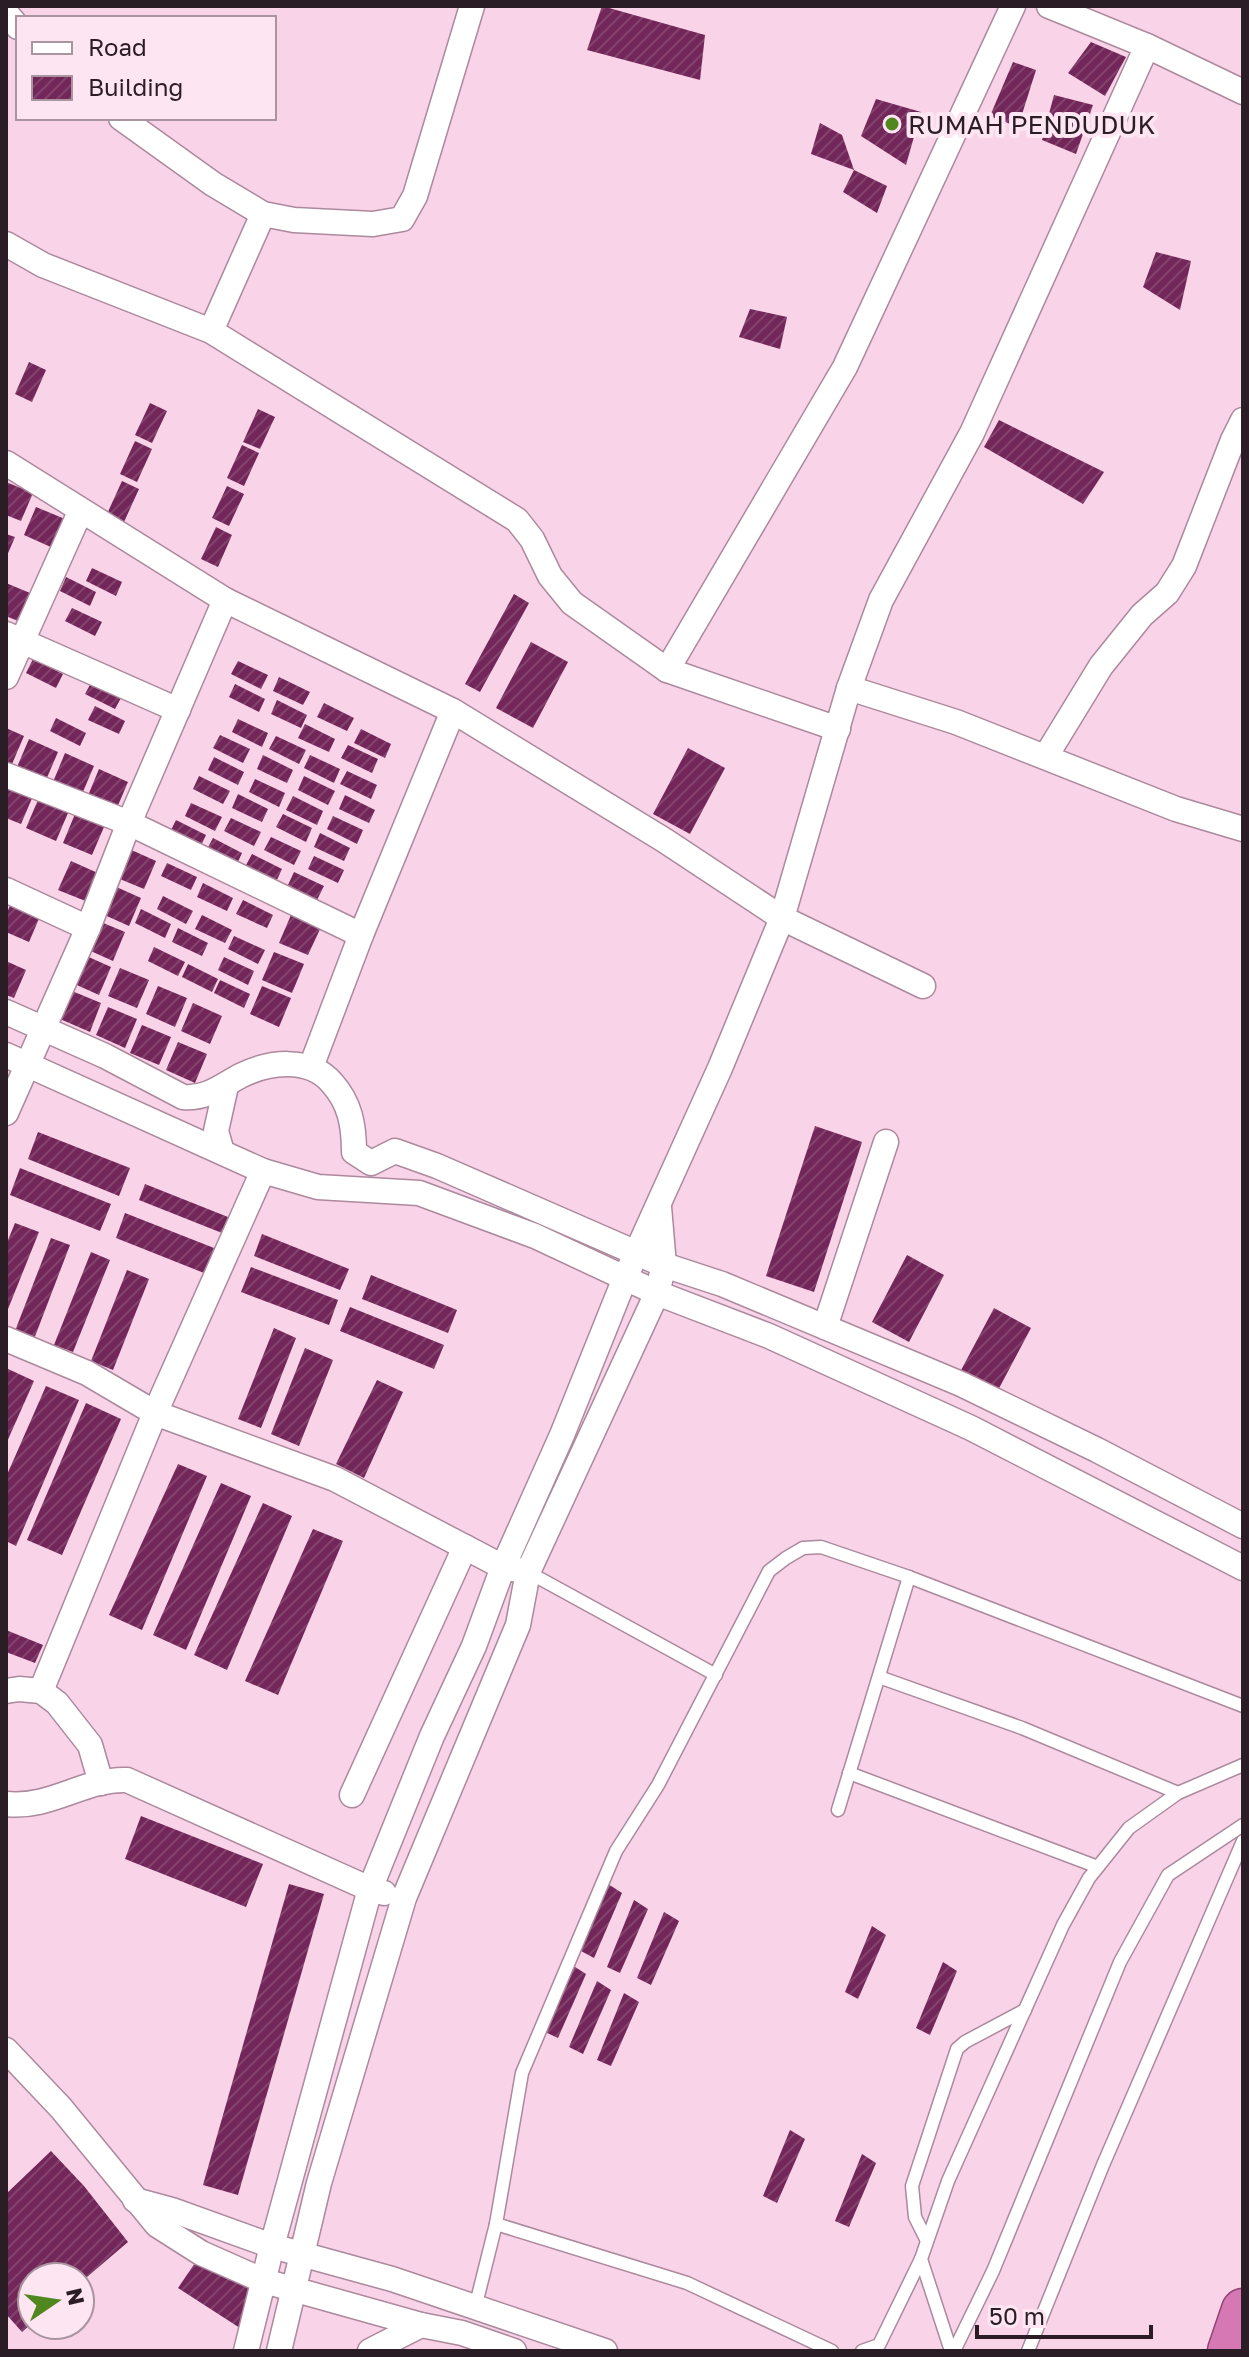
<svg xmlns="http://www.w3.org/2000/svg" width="1249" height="2357" viewBox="0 0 1249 2357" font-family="'Golos Text',sans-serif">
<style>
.building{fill:url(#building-hatch)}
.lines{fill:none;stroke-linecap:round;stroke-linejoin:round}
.service-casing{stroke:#ac899d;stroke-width:15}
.minor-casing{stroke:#ac899d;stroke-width:27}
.trunk-casing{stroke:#934376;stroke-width:45}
.service{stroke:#fff;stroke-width:12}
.minor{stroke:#fff;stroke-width:24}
.trunk{stroke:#d678b4;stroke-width:42}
.poi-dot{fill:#51871f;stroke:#fde5f2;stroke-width:3}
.labels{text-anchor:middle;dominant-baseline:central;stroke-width:8;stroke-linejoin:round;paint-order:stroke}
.poi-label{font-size:26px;fill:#2b1d25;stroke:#fde5f2;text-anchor:start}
</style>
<defs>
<pattern id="building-hatch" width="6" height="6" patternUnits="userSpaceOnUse" patternTransform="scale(2)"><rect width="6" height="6" fill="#732659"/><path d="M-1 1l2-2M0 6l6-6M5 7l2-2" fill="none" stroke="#82446d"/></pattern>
</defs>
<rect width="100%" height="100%" fill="#f9d3e8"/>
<g class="building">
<polygon points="602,6 705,35 700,80 587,50"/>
<polygon points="1091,42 1126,57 1105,96 1068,73"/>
<polygon points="1013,62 1036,70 1018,127 990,116"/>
<polygon points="1054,95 1093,105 1076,154 1042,140"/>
<polygon points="876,99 921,112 906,165 861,136"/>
<polygon points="820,123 842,135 854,170 811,154"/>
<polygon points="854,170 887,186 877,213 843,192"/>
<polygon points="1156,252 1191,261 1180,310 1143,287"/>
<polygon points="750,309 787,317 780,349 739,337"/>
<polygon points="29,362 46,370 32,402 15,394"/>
<polygon points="150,403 167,411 152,443 135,435"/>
<polygon points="258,409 275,417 260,449 243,442"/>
<polygon points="999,420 1104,472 1083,504 984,447"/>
<polygon points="135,441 152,449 137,482 120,474"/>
<polygon points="242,445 259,453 244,486 227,478"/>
<polygon points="122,481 139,489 124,522 107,514"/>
<polygon points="6,482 33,493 21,521 6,515"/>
<polygon points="227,486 244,494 229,526 212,518"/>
<polygon points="36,507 65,519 53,548 24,535"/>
<polygon points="216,527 232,535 218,567 201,559"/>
<polygon points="6,534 15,537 6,558"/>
<polygon points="92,568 122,582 116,596 86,581"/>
<polygon points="66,577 96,592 90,606 60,591"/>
<polygon points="6,583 30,593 18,621 6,616"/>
<polygon points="514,594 529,603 480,692 465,684"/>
<polygon points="72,608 102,622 95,636 65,621"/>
<polygon points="531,642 568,662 533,728 496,708"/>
<polygon points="33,659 63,674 56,688 26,673"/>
<polygon points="238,661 268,675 261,689 231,674"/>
<polygon points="279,677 310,692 303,705 273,691"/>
<polygon points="92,681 122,696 115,709 85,694"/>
<polygon points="235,684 265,699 259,712 229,697"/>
<polygon points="277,700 307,715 301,728 271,714"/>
<polygon points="324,703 354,718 347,731 317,717"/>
<polygon points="95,706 125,721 119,734 88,720"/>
<polygon points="56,718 86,733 80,746 50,731"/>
<polygon points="238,719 268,733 262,747 232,732"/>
<polygon points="305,724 335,739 329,752 298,738"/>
<polygon points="6,728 24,736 12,764 6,762"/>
<polygon points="361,729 391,744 385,758 354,743"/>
<polygon points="220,735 250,749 243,763 213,748"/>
<polygon points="276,736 306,750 299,764 269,749"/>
<polygon points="29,739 58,752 46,780 17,767"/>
<polygon points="348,745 378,759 372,773 341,758"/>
<polygon points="688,748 725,768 690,834 653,814"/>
<polygon points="65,753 94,766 82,794 53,782"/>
<polygon points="263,755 293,770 287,783 257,769"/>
<polygon points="310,755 340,769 334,783 304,768"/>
<polygon points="214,757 244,772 238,785 208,770"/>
<polygon points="99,769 128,782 116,810 87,798"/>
<polygon points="347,771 377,785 371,799 340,784"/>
<polygon points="199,776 230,791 223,804 193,789"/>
<polygon points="304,776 335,791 328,805 298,790"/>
<polygon points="255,779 285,793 279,807 249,792"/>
<polygon points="6,784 33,796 21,824 6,818"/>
<polygon points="238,794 268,809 262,822 232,808"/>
<polygon points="345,795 375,810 369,823 339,809"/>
<polygon points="293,796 323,811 317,825 286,810"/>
<polygon points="38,800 68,813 56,841 26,828"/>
<polygon points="191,803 222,817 215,831 185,816"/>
<polygon points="75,814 104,827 92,855 63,843"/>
<polygon points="283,814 312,828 306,842 276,827"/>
<polygon points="333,816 363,830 357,844 327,829"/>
<polygon points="231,818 261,832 254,846 224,831"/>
<polygon points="176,820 206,835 200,848 169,834"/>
<polygon points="320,833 350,848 344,861 314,847"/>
<polygon points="271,837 301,851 294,865 264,850"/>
<polygon points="213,838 242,853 236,866 206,851"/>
<polygon points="127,848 156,861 144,889 115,877"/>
<polygon points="252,854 282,869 276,882 245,867"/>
<polygon points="314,856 344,870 338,883 308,869"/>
<polygon points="71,861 100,874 88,902 58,890"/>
<polygon points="167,863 197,877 191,890 161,876"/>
<polygon points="294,872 324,886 317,900 288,885"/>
<polygon points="203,883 233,898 227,911 197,897"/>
<polygon points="112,885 141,898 129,926 100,913"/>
<polygon points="163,896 193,911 186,924 157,909"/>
<polygon points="243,900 273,915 267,928 236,914"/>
<polygon points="12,901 41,914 29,942 6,932 6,915"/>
<polygon points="141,909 171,924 165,938 135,923"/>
<polygon points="202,915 232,930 225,943 195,929"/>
<polygon points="291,915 321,927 308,955 279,943"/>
<polygon points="96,920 125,932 113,961 84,948"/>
<polygon points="178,928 208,943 202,956 172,942"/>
<polygon points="234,936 265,950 258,964 228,949"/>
<polygon points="154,947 185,962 178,976 148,961"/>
<polygon points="274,952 304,964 292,993 262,980"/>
<polygon points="82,954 111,967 99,995 70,982"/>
<polygon points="224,957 254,971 248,985 218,970"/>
<polygon points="6,961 26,970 14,998 6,995"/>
<polygon points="188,964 218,979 212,992 182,977"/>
<polygon points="120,968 149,980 137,1008 108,996"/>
<polygon points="220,980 250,994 244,1008 214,993"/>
<polygon points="158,986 187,998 175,1027 146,1014"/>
<polygon points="262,986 291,998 279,1027 250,1014"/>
<polygon points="72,991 101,1003 90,1032 60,1019"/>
<polygon points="193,1003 222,1016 210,1044 181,1031"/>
<polygon points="108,1007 137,1019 125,1048 96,1035"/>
<polygon points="142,1025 171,1037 159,1065 130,1053"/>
<polygon points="178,1042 207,1054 195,1083 166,1070"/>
<polygon points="815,1126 862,1142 814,1292 766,1276"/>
<polygon points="38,1132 130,1168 119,1196 28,1159"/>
<polygon points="20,1168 111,1204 100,1231 10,1195"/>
<polygon points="145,1184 228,1217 222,1233 139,1200"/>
<polygon points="125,1213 214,1248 204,1273 116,1238"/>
<polygon points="15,1223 39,1232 6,1314 6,1245"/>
<polygon points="262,1234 349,1269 340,1290 254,1256"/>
<polygon points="51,1238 70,1245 34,1339 15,1331"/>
<polygon points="91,1252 110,1260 73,1352 54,1345"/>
<polygon points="907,1255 944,1275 909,1342 872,1322"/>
<polygon points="251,1267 338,1300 329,1325 241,1292"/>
<polygon points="127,1270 149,1279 113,1370 91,1361"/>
<polygon points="371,1275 457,1310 448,1333 362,1299"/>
<polygon points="350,1307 444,1345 434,1369 340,1331"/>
<polygon points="994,1308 1031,1328 996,1394 959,1374"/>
<polygon points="274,1328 296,1338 261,1428 238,1419"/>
<polygon points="305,1348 333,1360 299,1446 271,1434"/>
<polygon points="6,1368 34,1381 6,1444"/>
<polygon points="377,1380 403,1392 364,1478 336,1464"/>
<polygon points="46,1386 79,1400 16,1546 6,1541 6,1477"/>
<polygon points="86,1403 121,1419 62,1555 27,1540"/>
<polygon points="178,1464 207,1476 142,1630 109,1615"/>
<polygon points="221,1483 251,1496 186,1650 153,1635"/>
<polygon points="263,1503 292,1516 227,1670 194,1655"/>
<polygon points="313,1529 343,1541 278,1695 245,1681"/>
<polygon points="6,1630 43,1645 35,1663 6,1652"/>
<polygon points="141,1816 263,1864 246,1907 125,1859"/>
<polygon points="289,1884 324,1894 238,2195 203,2185"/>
<polygon points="608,1884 622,1893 594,1958 581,1951"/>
<polygon points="634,1900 648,1909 620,1973 607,1967"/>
<polygon points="664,1912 679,1921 651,1985 637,1978"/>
<polygon points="872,1926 886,1935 858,1999 845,1992"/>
<polygon points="943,1962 957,1971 930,2035 916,2028"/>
<polygon points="572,1965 586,1974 558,2038 545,2032"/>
<polygon points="597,1981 611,1990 583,2054 569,2047"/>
<polygon points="624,1993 639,2002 611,2066 597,2060"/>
<polygon points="790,2130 805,2139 777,2203 763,2196"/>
<polygon points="51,2151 84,2186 128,2242 80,2283 80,2277 32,2277 32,2323 22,2332 6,2314 6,2194"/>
<polygon points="862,2154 876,2163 849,2227 835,2221"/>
<polygon points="197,2260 258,2287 243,2330 178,2288"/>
</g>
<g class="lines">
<g class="service-casing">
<g id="service">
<polyline points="528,1572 716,1675"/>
<polyline points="879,1677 1022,1728 1178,1793"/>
<polyline points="849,1773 1098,1867"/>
<polyline points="838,1810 909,1577"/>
<polyline points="927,2241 915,2217 912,2186 957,2049 965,2042 1025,2010"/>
<polyline points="475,2308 496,2224"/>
<polyline points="832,2351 687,2283 496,2224 522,2073 616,1851 658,1785 769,1571 786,1558 803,1548 821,1547 909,1577 1243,1706"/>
<polyline points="862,2351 879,2345 921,2259"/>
<polyline points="951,2351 921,2259 948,2181 1063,1925 1089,1878 1129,1828 1178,1793 1243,1765"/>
<polyline points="954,2351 993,2271 1120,1962 1168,1875 1243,1825"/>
<polyline points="1028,2351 1103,2165 1243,1841"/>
</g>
</g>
<g class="minor-casing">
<g id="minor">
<polyline points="1049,6 1147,46 1243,92"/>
<polyline points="6,13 18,27"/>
<polyline points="121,118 213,184 263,214 294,220 373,224 402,219 415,196 472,6"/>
<polyline points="6,244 43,265 211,331 517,520 532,539 550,576 572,603 667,670 838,729"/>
<polyline points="211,331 263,214"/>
<polyline points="6,463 225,600 453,711 664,840 782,918 720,1068 625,1278 562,1435 503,1567 474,1646 432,1736 370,1889 272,2246 246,2351"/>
<polyline points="6,634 178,710"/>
<polyline points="667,670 845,367 1013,6"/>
<polyline points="6,677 80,512"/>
<polyline points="849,688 956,722 1176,809 1243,829"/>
<polyline points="1046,756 1101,666 1142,615 1167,593 1184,566 1233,440 1243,420"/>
<polyline points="6,775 129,823 361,935"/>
<polyline points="6,890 88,928"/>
<polyline points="923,986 782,918 849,688 881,600 972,433 1147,46"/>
<path d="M6 1012 105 1056 183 1097C206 1099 220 1087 240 1076 268 1062 309 1056 332 1083 350 1103 354 1125 354 1152L371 1163 395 1151 437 1166 664 1265 722 1284 961 1384 1097 1450 1243 1526"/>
<polyline points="6,1055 263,1171 318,1187 419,1193 535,1236 657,1293 769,1336 971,1428 1243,1568"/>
<polyline points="311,1067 361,935 453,711"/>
<polyline points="6,1113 88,928 129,823 225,600"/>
<polyline points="222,1152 216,1131 226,1086"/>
<polyline points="825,1327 886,1142"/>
<polyline points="6,1339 87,1373 155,1413 335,1479 503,1567 518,1570"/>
<polyline points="6,1691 19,1689 41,1691 57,1703 90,1745 101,1783"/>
<polyline points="41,1691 155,1413 263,1171"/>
<polyline points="352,1795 465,1547"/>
<path d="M6 1804C51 1809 85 1778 127 1780L370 1889 384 1893"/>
<polyline points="6,2050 61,2108 157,2225 201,2253 264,2281 421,2325 462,2333 514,2351"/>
<polyline points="135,2200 172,2210 272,2246 392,2279 605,2351"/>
<polyline points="279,2351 319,2183 404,1898 518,1625 528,1572 657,1293 664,1265 659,1207"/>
<polyline points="370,2351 421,2325"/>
</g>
</g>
<g class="trunk-casing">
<polyline id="trunk" points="1229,2351 1243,2310"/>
</g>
<use href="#service" class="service"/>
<use href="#minor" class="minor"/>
<use href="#trunk" class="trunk"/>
</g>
<circle class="poi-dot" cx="892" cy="124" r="8"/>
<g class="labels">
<g class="poi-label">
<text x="908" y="124">RUMAH PENDUDUK</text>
</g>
</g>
<rect width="1249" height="2357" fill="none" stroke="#2b1d25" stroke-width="16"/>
<rect x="16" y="16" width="260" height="104" fill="#fde5f2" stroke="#a995a0" stroke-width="2"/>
<rect x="32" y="42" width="40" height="12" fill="#ffffff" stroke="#a995a0" stroke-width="2"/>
<text x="88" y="56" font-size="24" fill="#2b1d25">Road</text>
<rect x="32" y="76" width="40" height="24" fill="url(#building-hatch)" stroke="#a995a0" stroke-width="2"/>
<text x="88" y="96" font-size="24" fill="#2b1d25">Building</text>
<g transform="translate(56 2301) rotate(77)"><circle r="38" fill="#fde5f2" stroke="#a995a0" stroke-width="2"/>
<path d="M0-6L14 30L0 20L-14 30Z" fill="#51871f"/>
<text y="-12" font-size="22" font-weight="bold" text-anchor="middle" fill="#2b1d25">N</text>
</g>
<path d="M977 2325v12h174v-12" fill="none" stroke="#2b1d25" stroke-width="4"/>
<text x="989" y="2325" font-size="24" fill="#2b1d25" stroke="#fde5f2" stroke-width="6" paint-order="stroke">50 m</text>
</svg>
